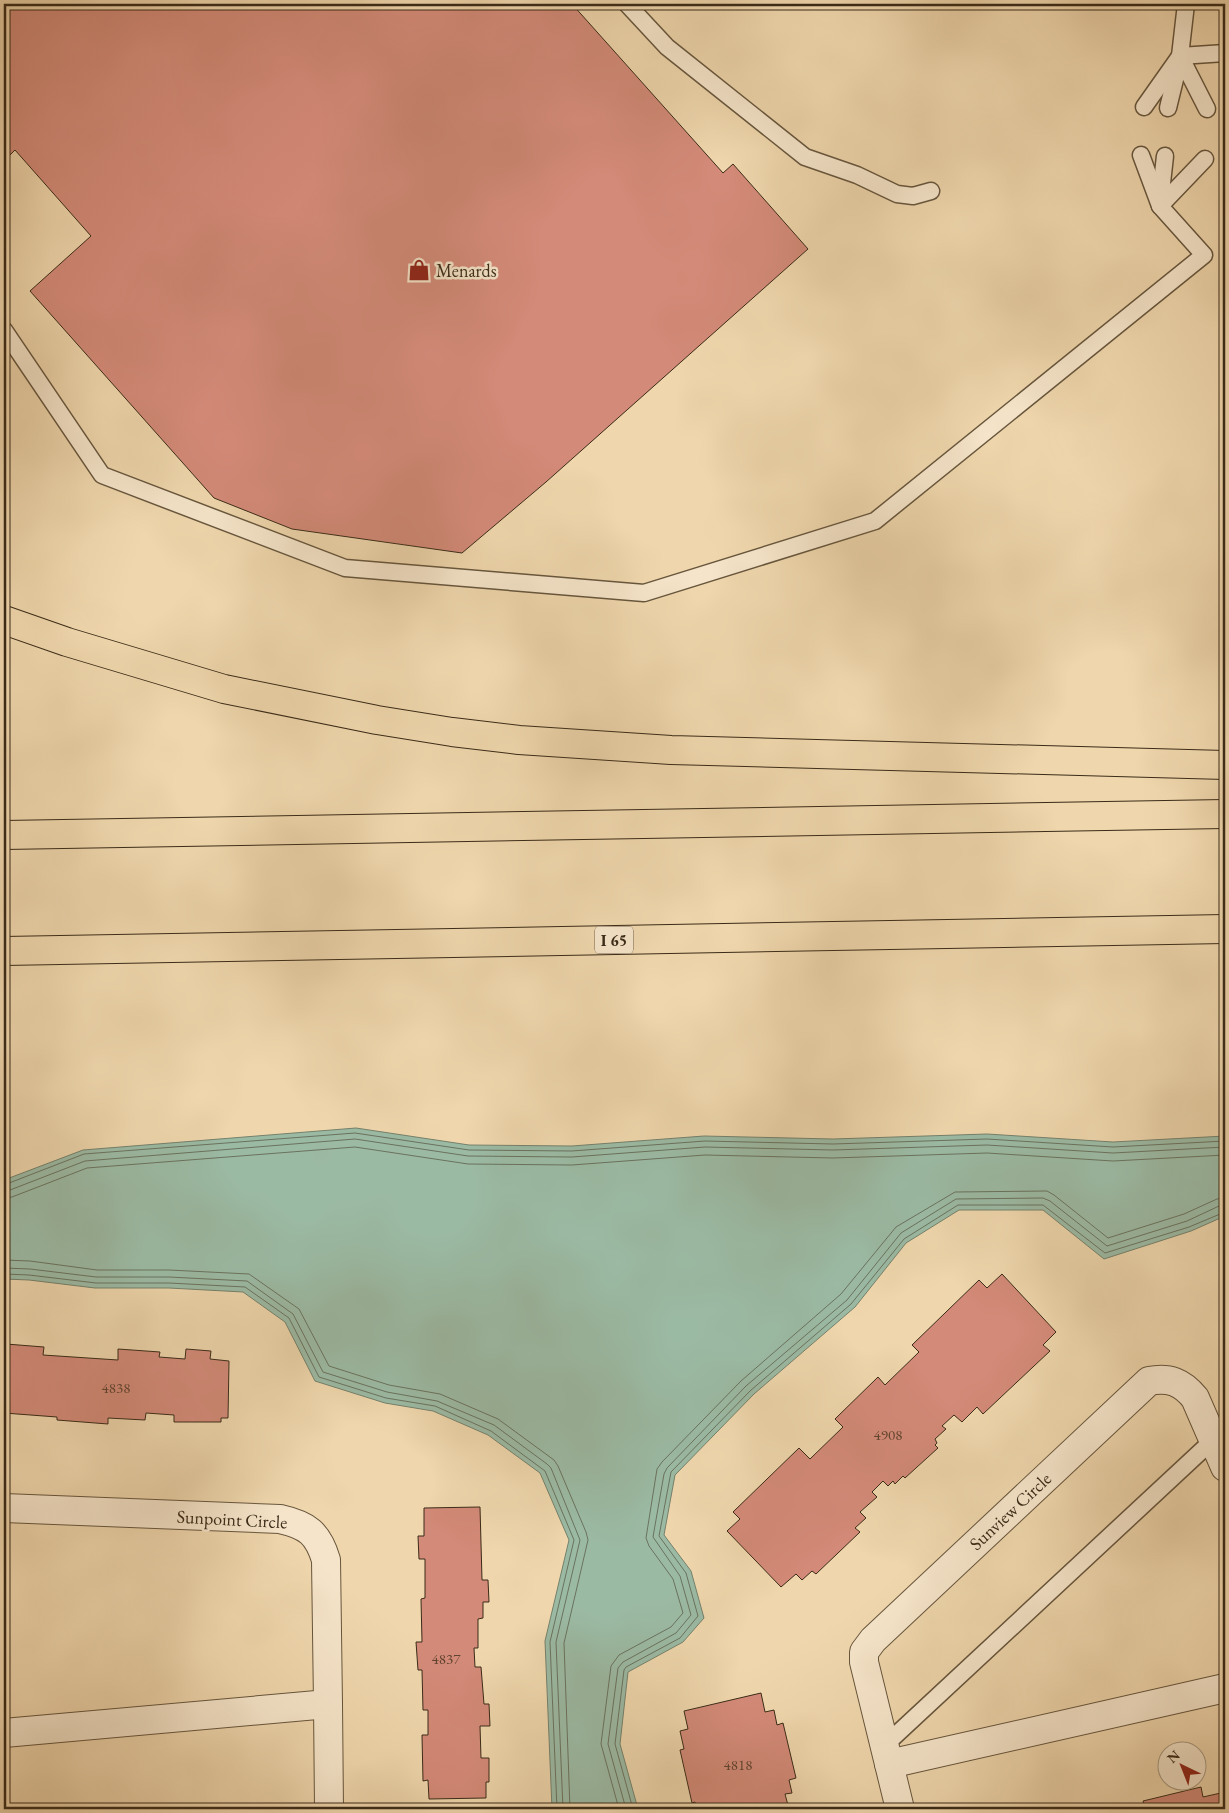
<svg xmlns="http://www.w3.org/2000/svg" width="1229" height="1813" viewBox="0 0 1229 1813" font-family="'EB Garamond',serif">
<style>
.water{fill:#9bbaa4;stroke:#74816c}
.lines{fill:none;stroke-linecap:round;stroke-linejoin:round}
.shore{stroke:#6a725e;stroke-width:1}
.building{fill:#d38a78;stroke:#3a2b18}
.lane-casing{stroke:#67563d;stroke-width:19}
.street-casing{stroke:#67563d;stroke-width:30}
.highway-casing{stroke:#3a2b18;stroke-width:30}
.lane{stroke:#f5e4c9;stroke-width:16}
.street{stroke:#f5e4c9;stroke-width:28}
.highway{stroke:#efd6ac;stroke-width:28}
.labels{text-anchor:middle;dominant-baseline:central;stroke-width:5;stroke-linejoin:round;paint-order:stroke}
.number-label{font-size:15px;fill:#604330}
.shield{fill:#f5e4c9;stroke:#72624d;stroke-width:1}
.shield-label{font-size:16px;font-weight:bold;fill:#3a2b18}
.poi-label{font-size:18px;fill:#3a2b18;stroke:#f5e4c9;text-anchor:start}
.street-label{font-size:18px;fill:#3a2b18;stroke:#f5e4c9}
</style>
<rect width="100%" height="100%" fill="#efd6ac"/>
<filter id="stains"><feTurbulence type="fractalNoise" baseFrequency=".004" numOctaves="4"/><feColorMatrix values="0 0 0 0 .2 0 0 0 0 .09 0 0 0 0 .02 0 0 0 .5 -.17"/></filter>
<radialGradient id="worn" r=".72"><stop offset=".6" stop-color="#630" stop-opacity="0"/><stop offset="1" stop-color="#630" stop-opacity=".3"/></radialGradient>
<polygon class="water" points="356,1128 469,1145 572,1146 704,1136 833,1139 987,1134 1113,1142 1225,1136 1225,1216 1191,1231 1104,1259 1043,1210 959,1210 906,1243 855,1307 754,1394 675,1475 664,1535 691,1571 704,1618 683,1642 628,1672 620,1744 638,1809 552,1809 545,1641 569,1540 540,1473 488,1435 433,1411 385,1403 315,1381 285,1322 243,1292 169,1288 95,1288 29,1280 4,1279 4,1180 83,1150"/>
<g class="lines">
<g class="shore">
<polyline points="4,1185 84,1154 355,1133 469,1150 572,1151 705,1141 833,1144 987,1139 1113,1147 1225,1141"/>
<polyline points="4,1191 10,1190 85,1161 355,1139 468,1156 572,1157 705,1147 833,1150 987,1145 1113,1153 1225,1147"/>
<polyline points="4,1198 12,1197 87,1168 355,1147 468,1164 572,1165 705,1155 833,1158 987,1153 1113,1161 1225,1155"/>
<polyline points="4,1260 30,1261 97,1270 169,1270 249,1274 299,1309 329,1366 389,1385 440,1394 498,1419 554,1460 558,1466 586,1532 588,1540 564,1643 570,1809"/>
<polyline points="4,1268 30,1269 96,1277 169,1277 247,1281 293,1314 323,1372 387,1392 437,1401 494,1425 547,1464 551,1468 580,1540 556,1642 563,1809"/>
<polyline points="4,1274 29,1275 96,1283 169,1283 245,1287 289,1318 319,1377 386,1398 435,1406 491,1431 545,1471 574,1540 550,1642 557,1809"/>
<polyline points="619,1809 601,1744 611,1666 619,1655 671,1627 683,1613 673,1579 649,1546 646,1538 657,1469 662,1462 741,1381 841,1294 896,1227 955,1192 1047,1191 1054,1195 1108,1238 1184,1214 1217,1199 1225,1198"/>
<polyline points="626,1809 608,1744 618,1668 623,1662 676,1633 691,1615 680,1576 653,1537 664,1474 667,1468 746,1386 847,1300 901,1233 956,1199 1043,1198 1050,1201 1107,1246 1187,1221 1219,1206 1225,1205"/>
<polyline points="633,1809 615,1744 624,1670 626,1667 680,1638 698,1616 686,1573 659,1536 671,1472 750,1391 851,1304 904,1239 958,1205 1043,1205 1105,1253 1189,1227 1225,1212"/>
</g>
</g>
<g class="building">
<polygon points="4,4 572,4 723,173 733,164 808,249 546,482 462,553 292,529 214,498 30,291 91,236 15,150 9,156 4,150"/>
<polygon points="1002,1274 1056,1332 1043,1345 1050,1351 983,1414 977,1407 962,1422 954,1415 942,1426 946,1429 935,1439 937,1443 935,1445 938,1448 905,1478 903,1476 895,1484 893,1481 888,1486 883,1481 872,1492 877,1497 860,1512 866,1518 855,1528 860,1532 816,1574 812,1571 802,1580 796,1574 781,1587 727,1531 740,1519 733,1512 799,1448 810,1459 843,1427 835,1419 878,1377 885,1385 919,1352 912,1345 979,1280 987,1288"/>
<polygon points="6,1344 44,1347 43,1355 118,1360 118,1349 160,1352 159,1357 185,1359 186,1349 211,1351 210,1359 229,1361 228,1418 221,1418 221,1422 174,1422 174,1415 146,1413 145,1420 108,1418 108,1424 57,1420 57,1417 4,1413 4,1353 5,1353"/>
<polygon points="480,1507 482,1580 488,1580 489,1602 483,1602 483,1618 478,1619 478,1648 474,1648 475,1667 481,1667 484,1704 489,1704 490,1726 480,1726 481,1758 489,1758 489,1782 486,1782 486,1798 429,1799 428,1780 423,1781 422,1735 428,1735 428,1710 423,1710 422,1670 418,1670 416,1642 422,1642 421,1599 425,1598 425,1559 419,1559 418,1536 424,1536 424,1508"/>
<polygon points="761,1693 765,1712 774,1710 777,1725 783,1723 796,1778 789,1780 792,1793 785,1794 789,1809 696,1809 695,1802 692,1803 680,1750 684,1749 680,1731 688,1729 684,1711"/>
<polygon points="1201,1787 1203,1797 1225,1792 1225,1809 1145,1809 1143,1801"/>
<polygon points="230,1804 231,1809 244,1808 244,1809 182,1809"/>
</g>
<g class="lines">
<g class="lane-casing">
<g id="lane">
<polyline points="627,4 667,47 805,157 857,175 897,194 913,196 931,191"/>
<polyline points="1186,4 1180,56 1225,53"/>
<polyline points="1180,56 1207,109"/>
<polyline points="1144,107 1180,56"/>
<polyline points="1168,108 1179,63"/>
<polyline points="1160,201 1165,156"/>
<polyline points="1160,206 1205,159"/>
<polyline points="4,330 102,475 345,568 644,593 875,521 1204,255 1160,206 1141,155"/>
<polyline points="884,1746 1213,1440"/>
</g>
</g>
<g class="street-casing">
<g id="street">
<path d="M1225 1467 1195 1398C1182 1382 1169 1377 1149 1381L873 1640 864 1652V1662L889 1764 1225 1688"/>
<path d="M4 1508 280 1519C307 1525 318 1533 326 1560L328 1704 4 1733"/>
<polyline points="328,1704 329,1809"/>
<polyline points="889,1764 900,1809"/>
</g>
</g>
<g class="highway-casing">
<g id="highway">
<polyline points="4,620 67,642 224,689 377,720 452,732 519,740 671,750 1225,765"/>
<polyline points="4,835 1225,814"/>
<polyline points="4,951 1225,929"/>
</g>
</g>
<use href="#lane" class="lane"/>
<use href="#street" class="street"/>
<use href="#highway" class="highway"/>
</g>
<defs>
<g id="shop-bare" transform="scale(1.725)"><path d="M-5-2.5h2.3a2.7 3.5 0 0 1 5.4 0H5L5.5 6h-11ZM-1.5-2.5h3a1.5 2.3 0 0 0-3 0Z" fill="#8f2418" stroke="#f5e4c9" stroke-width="2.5" paint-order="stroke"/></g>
</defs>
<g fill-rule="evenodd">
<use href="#shop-bare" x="419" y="270"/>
</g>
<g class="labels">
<g class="number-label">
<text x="116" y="1387">4838</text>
<text x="888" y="1434">4908</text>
<text x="446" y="1658">4837</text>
<text x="738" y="1764">4818</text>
</g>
<rect class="shield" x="595" y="926.5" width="38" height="27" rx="4"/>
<g class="shield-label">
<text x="614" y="940">I 65</text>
</g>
<g class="poi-label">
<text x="436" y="270">Menards</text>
</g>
<g class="street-label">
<text transform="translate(1010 1511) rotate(-43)">Sunview Circle</text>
<text transform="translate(232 1519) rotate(3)">Sunpoint Circle</text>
</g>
</g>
<rect width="1229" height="1813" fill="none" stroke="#efd6ac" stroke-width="20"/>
<rect x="5" y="5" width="1219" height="1803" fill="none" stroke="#3a2b18" stroke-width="2.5"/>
<rect x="10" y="10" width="1209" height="1793" fill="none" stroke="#3a2b18"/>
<g transform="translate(1182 1766) rotate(317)"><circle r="24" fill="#f5e4c9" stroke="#aa9a82"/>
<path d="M0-4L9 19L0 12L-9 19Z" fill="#8f2418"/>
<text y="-8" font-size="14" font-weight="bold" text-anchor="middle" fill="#3a2b18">N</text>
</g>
<rect width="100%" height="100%" filter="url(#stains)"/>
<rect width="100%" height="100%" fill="url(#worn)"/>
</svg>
